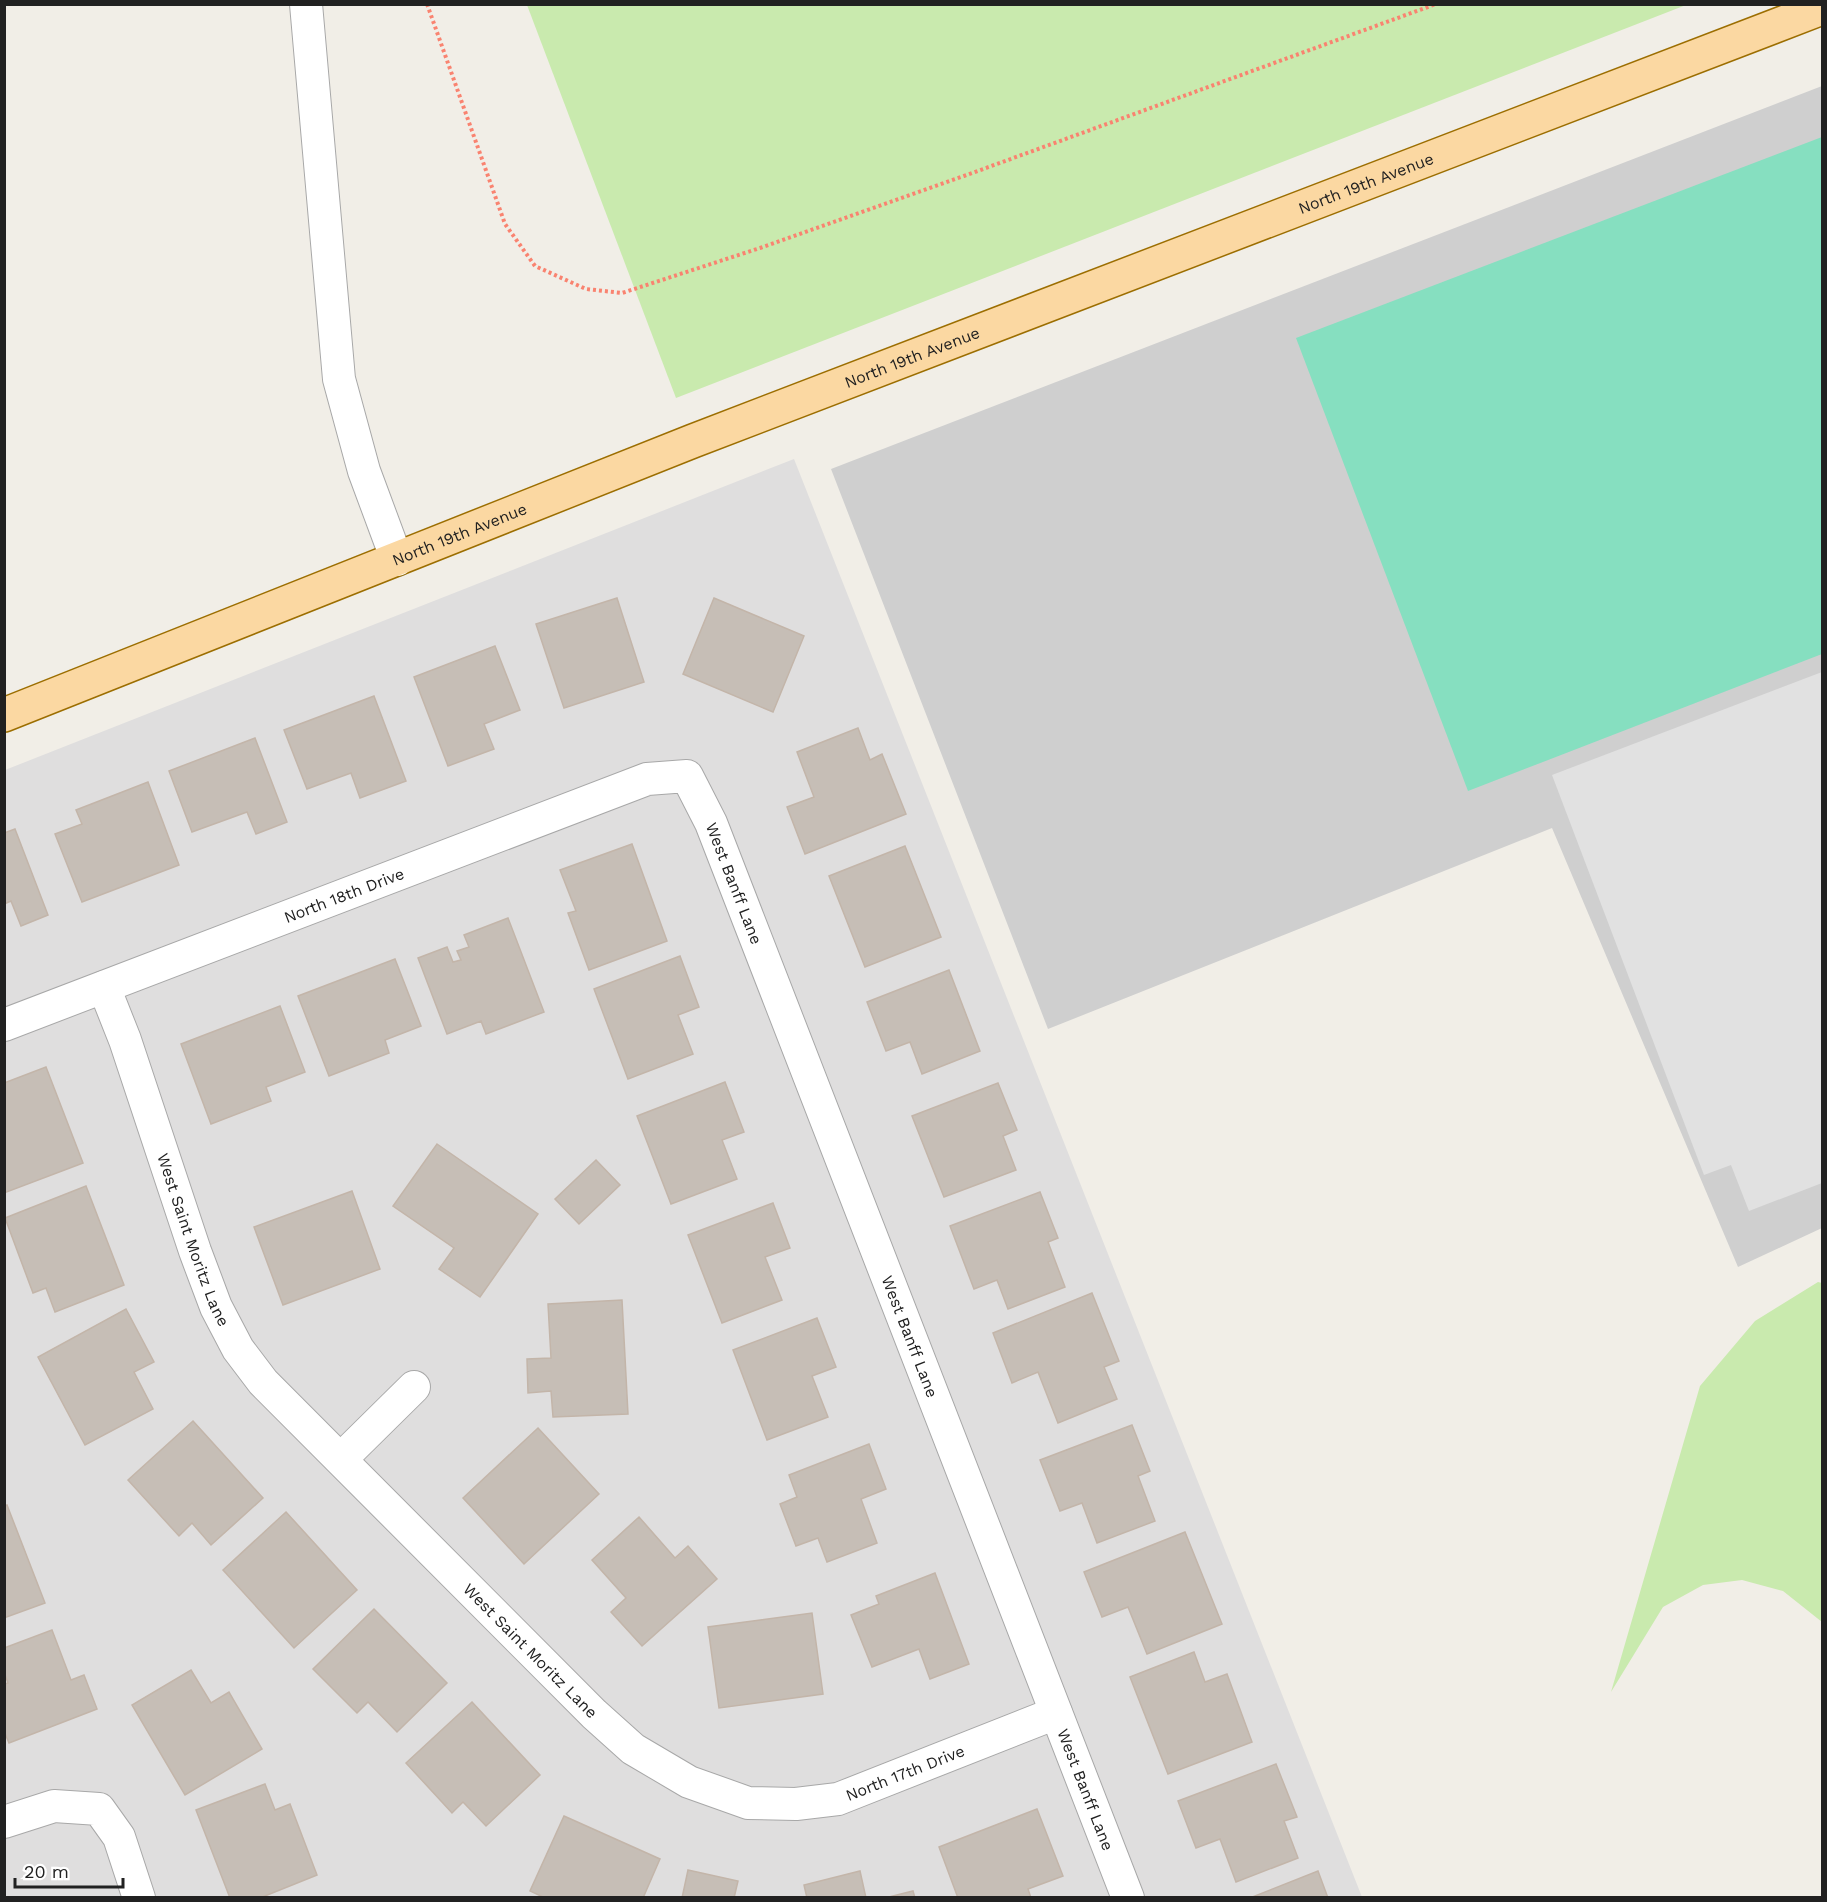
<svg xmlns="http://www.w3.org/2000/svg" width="1827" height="1902" viewBox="0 0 1827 1902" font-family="'Work Sans',sans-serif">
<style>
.residential{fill:#dfdede}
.religious{fill:#cfcfcf}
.grass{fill:#c9eaae}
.pitch{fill:#86dfc0}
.parking{fill:#e1e1e1}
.building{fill:#c6beb6;stroke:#c3b5a9;stroke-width:1.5}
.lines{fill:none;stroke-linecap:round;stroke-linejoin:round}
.minor-casing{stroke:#a8a8a8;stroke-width:34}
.primary-casing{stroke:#9c6e01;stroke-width:36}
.path{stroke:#f98370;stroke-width:4;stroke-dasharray:3 3;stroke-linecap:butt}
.minor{stroke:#fff;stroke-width:32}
.primary{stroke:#fbd8a2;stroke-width:33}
.labels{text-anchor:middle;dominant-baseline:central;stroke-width:4.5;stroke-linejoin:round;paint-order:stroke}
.street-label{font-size:16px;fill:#212121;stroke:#fff}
</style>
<rect width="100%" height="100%" fill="#f1eee7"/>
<polygon class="residential" points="794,459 1362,1897 5,1898 5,770"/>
<polygon class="religious" points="1822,86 1822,1228 1738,1267 1552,828 1048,1029 831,469"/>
<g class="grass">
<polygon points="527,5 527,4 1686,5 676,398"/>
<polygon points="1818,1282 1822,1283 1822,1622 1783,1591 1742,1580 1703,1585 1663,1607 1611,1692 1700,1386 1755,1321"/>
</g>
<polygon class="pitch" points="1822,137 1822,654 1468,791 1296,338"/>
<polygon class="parking" points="1822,672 1822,1183 1749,1211 1731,1165 1704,1175 1552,775"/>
<g class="building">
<polygon points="617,598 644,682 564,708 536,624"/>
<polygon points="714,598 804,636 773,712 683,674"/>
<polygon points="495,646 520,710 484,724 494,749 448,766 414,677"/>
<polygon points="374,696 406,781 360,798 351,773 307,789 284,730"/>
<polygon points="858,728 870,760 882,754 906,814 805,854 787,807 814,797 797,752"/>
<polygon points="255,738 287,822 256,834 247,812 192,832 169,771"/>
<polygon points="148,782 179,865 82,902 55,834 82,824 76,810"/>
<polygon points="15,829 48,915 21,926 11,901 4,904 4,833"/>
<polygon points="632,844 667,941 589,970 568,913 576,911 560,870"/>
<polygon points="905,846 941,937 865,967 829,876"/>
<polygon points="508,918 544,1012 486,1034 481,1021 447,1034 418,958 447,947 453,962 461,960 457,951 469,947 464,935"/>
<polygon points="680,956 699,1007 678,1015 693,1054 628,1079 594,989"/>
<polygon points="395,959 421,1026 385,1040 389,1053 329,1076 298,996"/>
<polygon points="949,970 980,1051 922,1074 910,1042 886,1051 867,1002"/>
<polygon points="280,1006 305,1072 266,1087 271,1101 211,1124 181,1044"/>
<polygon points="46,1067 83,1163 4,1193 4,1083"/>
<polygon points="725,1082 744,1132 722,1140 737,1179 671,1204 637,1116"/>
<polygon points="998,1083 1017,1130 1003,1136 1016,1170 944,1197 912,1116"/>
<polygon points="437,1144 538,1214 480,1297 439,1269 454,1248 393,1206"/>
<polygon points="596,1160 620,1185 579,1224 555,1199"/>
<polygon points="86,1186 124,1285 55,1312 46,1288 33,1293 5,1218"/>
<polygon points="352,1191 380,1269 283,1305 254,1227"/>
<polygon points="1040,1192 1058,1238 1048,1242 1065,1287 1008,1309 997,1280 974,1289 950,1226"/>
<polygon points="773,1203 790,1248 765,1257 782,1300 722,1323 688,1235"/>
<polygon points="1092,1293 1119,1361 1104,1367 1117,1399 1058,1423 1038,1372 1012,1383 993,1333"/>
<polygon points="622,1300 628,1414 553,1417 551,1391 528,1393 527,1359 551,1358 548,1304"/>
<polygon points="126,1309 154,1362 134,1372 153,1409 85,1445 38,1357"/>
<polygon points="817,1318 836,1367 812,1376 828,1417 767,1440 733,1350"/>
<polygon points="193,1421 263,1498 211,1545 192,1523 179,1536 128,1480"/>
<polygon points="1132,1425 1150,1471 1138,1476 1155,1521 1097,1543 1082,1503 1060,1511 1040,1460"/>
<polygon points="538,1428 599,1494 524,1564 463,1498"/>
<polygon points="869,1444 886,1489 861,1499 877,1543 827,1562 818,1538 796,1546 780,1504 797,1497 789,1475"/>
<polygon points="7,1505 45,1603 4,1618 4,1506"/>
<polygon points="286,1512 357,1590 294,1648 223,1570"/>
<polygon points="639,1517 675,1558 688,1546 717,1579 642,1646 611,1612 626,1598 592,1560"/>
<polygon points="1185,1532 1222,1624 1147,1654 1128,1607 1102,1617 1084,1572"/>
<polygon points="935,1573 969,1664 930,1679 919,1649 872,1667 851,1615 879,1604 876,1596"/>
<polygon points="374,1609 447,1683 397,1732 368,1702 357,1713 313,1669"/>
<polygon points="812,1613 823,1694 719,1708 708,1627"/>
<polygon points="52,1630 71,1680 84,1675 97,1709 9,1743 4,1731 4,1684 8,1683 4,1672 4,1648"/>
<polygon points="1194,1652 1205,1682 1227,1674 1252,1742 1168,1774 1130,1677"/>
<polygon points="191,1670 211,1703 229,1692 262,1749 185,1795 132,1705"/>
<polygon points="472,1702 540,1775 486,1826 463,1802 452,1813 406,1763"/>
<polygon points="1276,1764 1297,1817 1284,1821 1298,1858 1236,1882 1220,1839 1196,1848 1178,1801"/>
<polygon points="265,1784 275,1810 290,1804 317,1875 260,1898 230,1898 196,1810"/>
<polygon points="1037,1809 1063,1876 1028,1889 1031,1898 958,1898 939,1847"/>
<polygon points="564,1816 660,1859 643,1898 545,1898 530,1891"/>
<polygon points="688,1870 738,1881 734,1898 682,1898"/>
<polygon points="860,1871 866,1898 807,1898 804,1885"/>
<polygon points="1318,1871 1328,1898 1250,1898"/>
<polygon points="913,1891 915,1898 885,1898"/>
</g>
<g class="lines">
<g class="minor-casing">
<g id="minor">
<polyline points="306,4 339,379 364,471 397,560"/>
<path id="s1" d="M104 987 125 1040 195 1251 216 1307 238 1349 263 1382 594 1714 633 1749 689 1782 748 1803 796 1804 838 1799 1056 1713"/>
<path id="s2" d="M4 1025 647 779 687 776 711 823 1128 1898"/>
<polyline points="341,1459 414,1387"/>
<polyline points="4,1822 54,1806 99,1809 119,1837 139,1898"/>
</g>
</g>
<g class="primary-casing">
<g id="primary">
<path id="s3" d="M4 715 693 441 1822 8"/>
</g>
</g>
<polyline class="path" points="427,4 505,224 535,266 586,289 622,293 760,248 964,176 1436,4"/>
<use href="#minor" class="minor"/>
<use href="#primary" class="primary"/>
</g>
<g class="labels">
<g class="street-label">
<text stroke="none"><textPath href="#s3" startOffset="1462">North 19th Avenue</textPath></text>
<text stroke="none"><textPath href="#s3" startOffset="976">North 19th Avenue</textPath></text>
<text stroke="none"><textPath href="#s3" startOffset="490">North 19th Avenue</textPath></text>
<text stroke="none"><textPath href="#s2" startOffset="846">West Banff Lane</textPath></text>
<text stroke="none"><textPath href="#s2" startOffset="364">North 18th Drive</textPath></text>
<text stroke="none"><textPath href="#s1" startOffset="268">West Saint Moritz Lane</textPath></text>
<text stroke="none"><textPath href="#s2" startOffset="1332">West Banff Lane</textPath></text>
<text stroke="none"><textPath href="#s1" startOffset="807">West Saint Moritz Lane</textPath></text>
<text stroke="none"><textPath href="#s1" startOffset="1239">North 17th Drive</textPath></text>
<text stroke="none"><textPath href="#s2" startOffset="1818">West Banff Lane</textPath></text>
</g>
</g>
<rect width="1827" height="1902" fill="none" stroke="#212121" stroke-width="12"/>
<path d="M15 1878v9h108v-9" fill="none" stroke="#212121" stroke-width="3"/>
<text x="24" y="1878" font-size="18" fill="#212121" stroke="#ffffff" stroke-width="4.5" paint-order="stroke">20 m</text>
</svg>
